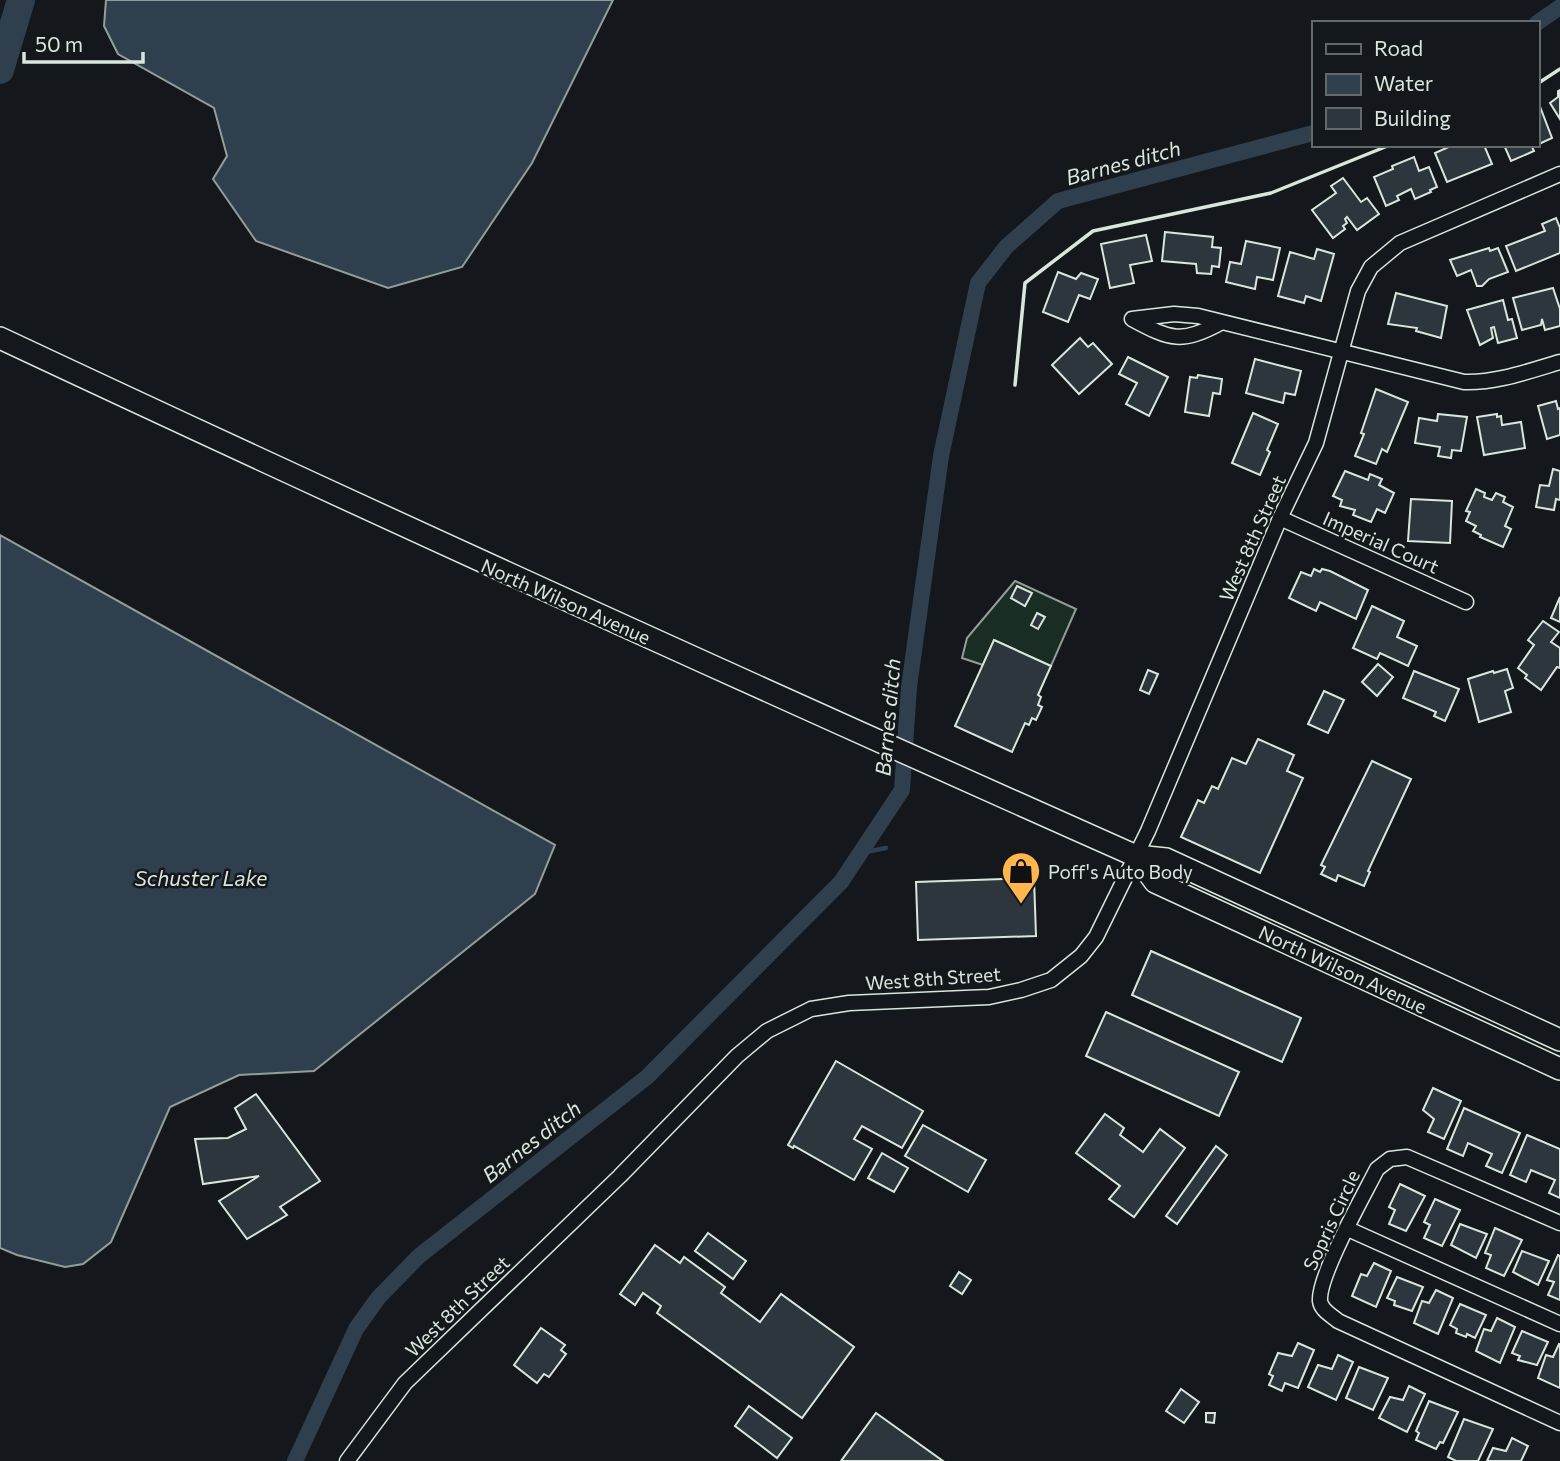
<svg xmlns="http://www.w3.org/2000/svg" width="1560" height="1461" viewBox="0 0 1560 1461" font-family="Commissioner,sans-serif">
<style>
.green{fill:#1a2d24;stroke:#939e99;stroke-width:2}
.water{fill:#2f3f4d;stroke:#939e99;stroke-width:2}
.lines{fill:none;stroke-linecap:round;stroke-linejoin:round}
.stream{stroke:#2f3f4d;stroke-width:4.5}
.canal{stroke:#2f3f4d;stroke-width:16}
.river{stroke:#2f3f4d;stroke-width:28}
.building{fill:#2c363c;stroke:#d8e6dc;stroke-width:2}
.minor-casing{stroke:#d8e6dc;stroke-width:17}
.secondary-casing{stroke:#d8e6dc;stroke-width:24}
.minor{stroke:#14181c;stroke-width:14}
.secondary{stroke:#14181c;stroke-width:21}
.wall{stroke:#d8e6dc;stroke-width:3.5}
.labels{text-anchor:middle;dominant-baseline:central;stroke-width:5;stroke-linejoin:round;paint-order:stroke}
.street-label{font-size:19px;fill:#d8e6dc;stroke:#14181c}
.poi-label{font-size:19px;fill:#d8e6dc;stroke:#14181c;text-anchor:start}
.water-label{font-size:21px;font-style:italic;fill:#d8e6dc;stroke:#14181c}
</style>
<rect width="100%" height="100%" fill="#14181c"/>
<polygon class="green" points="1015,581 1076,609 1051,666 994,640 983,665 962,658 967,638"/>
<g class="water">
<polygon points="106,0 613,0 532,163 462,267 388,288 256,241 213,179 227,156 214,108 118,54 104,26"/>
<polygon points="0,535 555,845 535,894 314,1071 239,1075 170,1107 111,1242 83,1264 65,1267 17,1255 0,1248"/>
</g>
<g class="lines">
<polyline class="stream" points="860,853 886,848"/>
<g class="canal">
<polyline points="1537,23 1560,7"/>
<polyline points="295,1461 356,1329 378,1298 419,1256 647,1077 841,882 902,790 909,687 941,456 978,283 1006,247 1058,201 1313,133"/>
</g>
<polyline class="river" points="0,70 21,0"/>
</g>
<g class="building">
<polygon points="1560,90 1560,119 1550,103 1558,97 1558,91"/>
<polygon points="1539,104 1552,138 1537,145 1537,105"/>
<polygon points="1453,145 1484,145 1492,164 1447,182 1435,153"/>
<polygon points="1504,145 1536,145 1532,147 1534,151 1511,161"/>
<polygon points="1414,157 1419,171 1429,167 1437,187 1430,190 1431,192 1415,199 1411,189 1397,196 1399,200 1386,206 1374,177 1393,169 1392,166"/>
<polygon points="1343,178 1361,202 1367,198 1379,214 1357,230 1347,217 1345,219 1347,223 1343,226 1345,229 1333,238 1312,210 1336,193 1331,186"/>
<polygon points="1556,218 1560,228 1560,253 1516,271 1506,246 1545,231 1542,224"/>
<polygon points="1165,232 1213,237 1212,247 1221,248 1219,267 1212,266 1211,274 1197,273 1196,264 1162,261"/>
<polygon points="1146,235 1152,261 1130,265 1134,283 1110,288 1101,244"/>
<polygon points="1246,241 1280,248 1273,280 1257,277 1255,289 1226,282 1230,262 1241,264"/>
<polygon points="1489,248 1490,251 1498,248 1508,272 1489,279 1482,286 1477,286 1471,270 1457,276 1450,260"/>
<polygon points="1317,249 1334,254 1321,301 1306,296 1304,303 1278,296 1290,252 1314,259"/>
<polygon points="1058,272 1076,279 1081,273 1098,279 1090,299 1079,295 1068,322 1043,312"/>
<polygon points="1553,288 1560,309 1560,326 1545,330 1542,319 1541,325 1522,330 1513,298"/>
<polygon points="1396,293 1447,306 1441,338 1416,331 1417,328 1388,324"/>
<polygon points="1503,300 1508,320 1512,319 1517,338 1498,343 1494,327 1491,328 1493,338 1480,345 1467,310"/>
<polygon points="1080,338 1088,347 1093,343 1112,364 1079,394 1052,365"/>
<polygon points="1128,357 1168,377 1149,416 1126,404 1137,383 1119,374"/>
<polygon points="1255,359 1301,371 1295,395 1285,393 1283,403 1246,393"/>
<polygon points="1198,375 1222,379 1220,394 1213,393 1209,416 1185,412 1190,377 1197,378"/>
<polygon points="1376,389 1408,402 1387,452 1382,449 1376,464 1355,456 1364,434 1361,433"/>
<polygon points="1556,401 1558,409 1560,408 1560,435 1547,439 1538,406"/>
<polygon points="1253,413 1278,424 1267,450 1270,452 1260,475 1232,463"/>
<polygon points="1438,414 1467,417 1461,451 1452,450 1451,458 1438,456 1440,447 1415,443 1419,418 1437,421"/>
<polygon points="1497,414 1497,417 1501,416 1502,425 1521,422 1525,448 1484,455 1477,417"/>
<polygon points="1553,469 1560,471 1560,500 1556,499 1554,510 1536,507 1540,485 1549,486"/>
<polygon points="1345,471 1368,480 1370,474 1382,479 1379,485 1394,493 1385,513 1377,509 1371,522 1353,515 1355,510 1340,506 1342,500 1333,496"/>
<polygon points="1476,489 1485,493 1484,497 1492,500 1496,493 1505,497 1503,502 1513,507 1505,526 1511,529 1503,547 1480,537 1481,535 1473,531 1476,526 1466,521 1470,512 1466,511"/>
<polygon points="1411,499 1452,501 1450,543 1408,541"/>
<polygon points="1314,569 1320,572 1322,569 1330,571 1368,590 1356,619 1320,602 1316,611 1289,598 1301,572 1311,576"/>
<polygon points="1017,586 1032,593 1025,606 1011,598"/>
<polygon points="1560,597 1560,622 1551,618"/>
<polygon points="1372,606 1404,621 1397,637 1417,646 1408,666 1380,653 1377,659 1353,648"/>
<polygon points="1037,613 1045,617 1038,629 1031,625"/>
<polygon points="1543,621 1559,632 1551,642 1560,648 1560,668 1557,667 1541,690 1525,678 1527,675 1518,668 1534,645 1528,640"/>
<polygon points="994,640 1051,666 1038,695 1041,697 1038,705 1042,707 1036,720 1032,718 1029,725 1025,723 1012,752 955,726"/>
<polygon points="1378,664 1393,677 1377,696 1362,682"/>
<polygon points="1507,669 1513,688 1505,691 1511,712 1479,722 1468,679 1493,671 1494,673"/>
<polygon points="1148,670 1158,674 1149,694 1140,690"/>
<polygon points="1414,671 1459,689 1445,721 1434,716 1436,712 1403,698"/>
<polygon points="1324,691 1344,700 1328,733 1308,724"/>
<polygon points="1258,739 1294,755 1287,771 1303,778 1260,873 1181,837 1198,800 1204,803 1212,786 1218,789 1232,758 1246,764"/>
<polygon points="1372,761 1411,779 1368,871 1370,872 1364,886 1338,875 1336,881 1321,874 1325,867 1321,865"/>
<polygon points="1034,878 1036,936 918,940 916,882"/>
<polygon points="1151,951 1301,1018 1282,1062 1132,995"/>
<polygon points="1106,1012 1239,1072 1219,1116 1086,1056"/>
<polygon points="836,1061 923,1111 902,1148 862,1126 854,1139 872,1149 854,1180 794,1146 793,1148 788,1145"/>
<polygon points="1433,1088 1461,1101 1444,1139 1428,1132 1434,1119 1423,1110"/>
<polygon points="256,1094 320,1181 280,1207 287,1215 247,1239 219,1201 259,1176 203,1184 195,1139 228,1138 246,1129 235,1108"/>
<polygon points="1464,1108 1520,1133 1502,1173 1486,1166 1492,1154 1468,1143 1463,1156 1447,1149"/>
<polygon points="1105,1114 1124,1128 1120,1135 1143,1152 1160,1129 1185,1148 1134,1217 1109,1199 1120,1186 1076,1153"/>
<polygon points="923,1125 986,1160 968,1192 905,1156"/>
<polygon points="1527,1135 1560,1149 1560,1198 1549,1193 1555,1180 1531,1170 1526,1182 1510,1175"/>
<polygon points="1216,1146 1227,1155 1177,1224 1166,1216"/>
<polygon points="882,1153 908,1168 894,1192 868,1178"/>
<polygon points="1400,1184 1425,1196 1406,1231 1389,1224 1395,1210 1389,1207"/>
<polygon points="1435,1199 1460,1210 1442,1246 1424,1238 1430,1225 1424,1222"/>
<polygon points="1460,1224 1487,1234 1476,1258 1451,1245"/>
<polygon points="1495,1228 1522,1240 1504,1276 1486,1268 1491,1255 1485,1253"/>
<polygon points="708,1233 746,1261 733,1279 695,1251"/>
<polygon points="655,1245 680,1263 684,1257 725,1287 721,1293 760,1322 781,1294 854,1347 802,1418 657,1313 661,1306 643,1293 635,1305 620,1294"/>
<polygon points="1522,1251 1549,1261 1538,1285 1513,1272"/>
<polygon points="1558,1255 1560,1256 1560,1300 1548,1295 1554,1282 1547,1280"/>
<polygon points="1374,1263 1391,1271 1376,1307 1352,1296 1361,1274 1367,1276"/>
<polygon points="959,1272 971,1280 962,1294 950,1286"/>
<polygon points="1397,1277 1423,1287 1412,1311 1394,1305 1395,1301 1387,1298"/>
<polygon points="1436,1290 1453,1298 1438,1334 1414,1323 1422,1301 1429,1303"/>
<polygon points="1460,1304 1486,1315 1475,1338 1467,1334 1466,1337 1456,1333 1457,1329 1450,1325"/>
<polygon points="1497,1318 1515,1327 1500,1363 1476,1351 1484,1329 1491,1331"/>
<polygon points="541,1328 565,1345 561,1350 566,1354 549,1377 544,1374 537,1383 514,1365"/>
<polygon points="1522,1331 1548,1342 1537,1365 1518,1360 1520,1356 1512,1353"/>
<polygon points="1298,1343 1314,1350 1298,1388 1285,1383 1282,1391 1269,1385 1273,1376 1269,1374 1278,1353 1292,1356"/>
<polygon points="1559,1344 1560,1344 1560,1388 1538,1378 1546,1355 1553,1357"/>
<polygon points="1338,1355 1353,1362 1336,1400 1308,1387 1318,1365 1332,1369"/>
<polygon points="1359,1367 1388,1378 1373,1410 1346,1398"/>
<polygon points="1409,1386 1425,1394 1407,1432 1379,1418 1390,1397 1403,1400"/>
<polygon points="1181,1389 1199,1402 1184,1423 1166,1411"/>
<polygon points="1429,1401 1458,1412 1443,1443 1440,1442 1436,1449 1416,1440 1419,1433 1416,1431"/>
<polygon points="749,1406 792,1438 777,1458 735,1426"/>
<polygon points="876,1413 943,1461 841,1461"/>
<polygon points="1206,1413 1215,1413 1214,1423 1206,1422"/>
<polygon points="1464,1419 1493,1429 1478,1461 1456,1461 1448,1457"/>
<polygon points="1512,1438 1528,1446 1521,1461 1487,1461 1493,1448 1506,1451"/>
</g>
<g class="lines">
<g class="minor-casing">
<g id="minor">
<path d="M1222 322C1181 344 1171 340 1132 319L1174 314 1198 316 1464 382C1497 383 1529 371 1560 362"/>
<polyline points="1280,518 1466,602"/>
<path d="M1560 1223 1407 1157 1390 1159 1377 1169C1364 1195 1318 1276 1320 1301 1321 1310 1331 1315 1338 1321L1560 1423"/>
<polyline points="1348,1229 1560,1324"/>
<polyline points="347,1461 405,1383 620,1176 737,1056 767,1031 811,1009 849,1003 989,997 1021,990 1051,980 1081,956 1096,937 1148,831 1280,518 1316,443 1358,291 1371,267 1400,243 1560,174"/>
</g>
</g>
<g class="secondary-casing">
<g id="secondary">
<path d="M0 338C377 515 756 687 1136 856L1166 859 1560 1040"/>
<polyline points="1136,856 1155,882 1560,1069"/>
</g>
</g>
<use href="#minor" class="minor"/>
<use href="#secondary" class="secondary"/>
<g class="wall">
<polyline points="1537,84 1560,69"/>
<polyline points="1015,385 1025,283 1093,231 1271,193 1390,145"/>
</g>
</g>
<defs>
<g id="shop-pin" transform="scale(2.0125)"><path d="M0 17L-7.5 6A9.5 9.5 0 1 1 7.5 6Z" fill="#ffb74d" stroke="#14181c"/><path d="M-5-2.5h2.3a2.7 3.5 0 0 1 5.4 0H5L5.5 6h-11ZM-1.5-2.5h3a1.5 2.3 0 0 0-3 0Z" fill="#111"/></g>
</defs>
<g fill-rule="evenodd">
<use href="#shop-pin" x="1021" y="871"/>
</g>
<g class="labels">
<g class="street-label">
<text transform="translate(1252 538) rotate(-66)">West 8th Street</text>
<text transform="translate(1381 542) rotate(24)">Imperial Court</text>
<text transform="translate(566 601) rotate(24)">North Wilson Avenue</text>
<text transform="translate(1343 969) rotate(25)">North Wilson Avenue</text>
<text transform="translate(933 978) rotate(-4)">West 8th Street</text>
<text transform="translate(1331 1220) rotate(-65)">Sopris Circle</text>
<text transform="translate(457 1306) rotate(-44)">West 8th Street</text>
</g>
<g class="poi-label">
<text x="1048" y="871">Poff's Auto Body</text>
</g>
<g class="water-label">
<text transform="translate(1123 162) rotate(-15)">Barnes ditch</text>
<text transform="translate(887 717) rotate(-85)">Barnes ditch</text>
<text x="201" y="877">Schuster Lake</text>
<text transform="translate(531 1141) rotate(-38)">Barnes ditch</text>
</g>
</g>
<rect x="1312" y="21" width="228" height="126" fill="#14181c" stroke="#626a69" stroke-width="2"/>
<rect x="1326" y="44" width="35" height="10" fill="#14181c" stroke="#626a69" stroke-width="2"/>
<text x="1374" y="56" font-size="21" fill="#d8e6dc">Road</text>
<rect x="1326" y="74" width="35" height="21" fill="#2f3f4d" stroke="#626a69" stroke-width="2"/>
<text x="1374" y="91" font-size="21" fill="#d8e6dc">Water</text>
<rect x="1326" y="108" width="35" height="21" fill="#2c363c" stroke="#626a69" stroke-width="2"/>
<text x="1374" y="126" font-size="21" fill="#d8e6dc">Building</text>
<path d="M24 52v10h119v-10" fill="none" stroke="#d8e6dc" stroke-width="3.5"/>
<text x="35" y="52" font-size="21" fill="#d8e6dc" stroke="#14181c" stroke-width="5" paint-order="stroke">50 m</text>
</svg>
